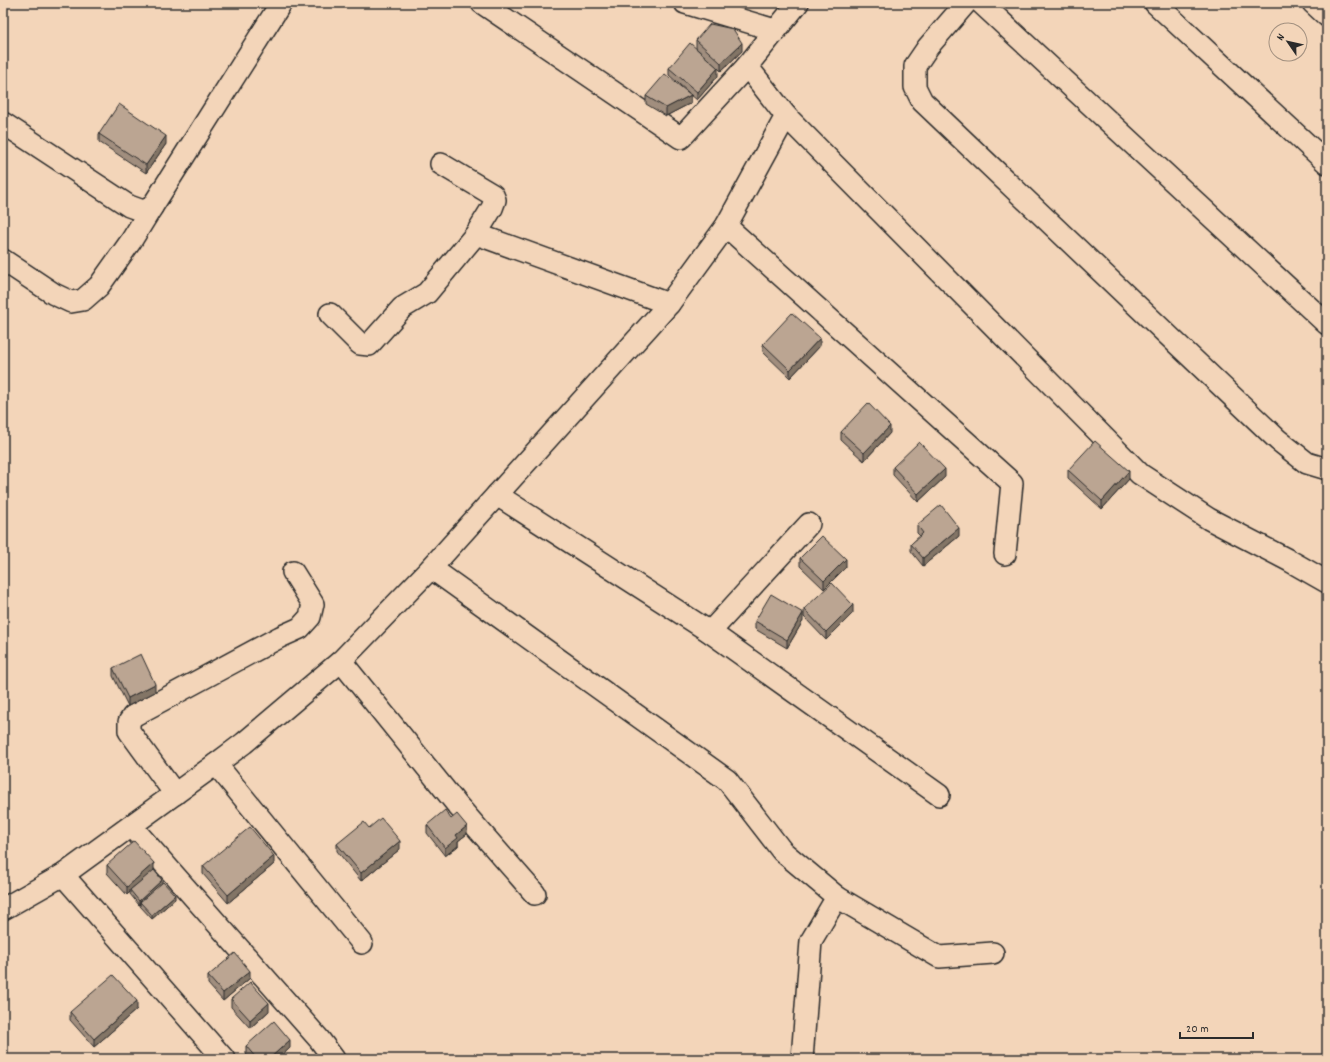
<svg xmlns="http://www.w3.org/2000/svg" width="1330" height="1062" viewBox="0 0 1330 1062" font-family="Dekko,sans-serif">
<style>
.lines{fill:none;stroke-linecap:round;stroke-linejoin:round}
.minor-casing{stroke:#2b2b2b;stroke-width:24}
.minor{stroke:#f3d5b9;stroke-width:21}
.wall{fill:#a18e7e;stroke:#2b2b2b}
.shaded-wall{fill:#837466;stroke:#2b2b2b}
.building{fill:#bba592;stroke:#2b2b2b}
</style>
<rect width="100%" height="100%" fill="#f3d5b9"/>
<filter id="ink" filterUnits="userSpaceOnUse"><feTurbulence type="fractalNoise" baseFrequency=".025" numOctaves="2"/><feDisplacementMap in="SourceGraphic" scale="8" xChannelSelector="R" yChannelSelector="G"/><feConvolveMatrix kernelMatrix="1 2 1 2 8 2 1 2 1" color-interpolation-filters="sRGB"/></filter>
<g filter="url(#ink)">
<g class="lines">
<g class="minor-casing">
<g id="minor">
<polyline points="482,3 681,138 747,66 798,3"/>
<polyline points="685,3 775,30"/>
<polyline points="966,3 928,47 915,66 915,87 922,101 1278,440 1307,463 1327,469"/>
<polyline points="981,3 1327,324"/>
<polyline points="1155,3 1327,163"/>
<polyline points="1313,3 1327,16"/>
<polyline points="786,116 1140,474 1209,519 1290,561 1327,582"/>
<polyline points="3,123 129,206 143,211 152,207 281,3"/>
<polyline points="726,226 1012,483 1005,554"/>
<polyline points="476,234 669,304"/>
<polyline points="3,260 54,294 71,302 83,300 99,286 131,241 152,207"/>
<polyline points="330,314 360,344 369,345 402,308 427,293 476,234 492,208 495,200 493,195 441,164"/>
<polyline points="497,495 710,632 939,795"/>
<polyline points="431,568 727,780 782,851 837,897 811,941 802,1059"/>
<polyline points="710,632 809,524"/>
<polyline points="341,661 458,806 535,894"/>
<polyline points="216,764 362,943"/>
<polyline points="175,794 129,731 129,722 133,716 280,637 300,628 310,617 313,604 293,572"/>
<polyline points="131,826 319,1039 334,1059"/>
<polyline points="63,875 224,1059"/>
<polyline points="837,897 939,957 993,953"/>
<polyline points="3,909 63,875 216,764 244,743 341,661 431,568 669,304 726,226 786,116 747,66"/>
</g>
</g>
<use href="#minor" class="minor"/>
</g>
<g class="wall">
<polygon points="696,40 742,51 721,71 696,48"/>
<polygon points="669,68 718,76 697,100 691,95 691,103 666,116 646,104 646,96 689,93 669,75"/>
<polygon points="99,134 166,144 146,173 99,142"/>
<polygon points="763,344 820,346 790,378 763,352"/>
<polygon points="841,432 890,433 864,461 841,440"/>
<polygon points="893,467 945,477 918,502 893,475"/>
<polygon points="1068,470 1129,479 1102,509 1068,478"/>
<polygon points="917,525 959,536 923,566 911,551 911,544 920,536 917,533"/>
<polygon points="800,558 846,567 824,589 800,566"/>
<polygon points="804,609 853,613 826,640 804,617"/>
<polygon points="755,621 803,621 787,648 755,629"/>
<polygon points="113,668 155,692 128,706 113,676"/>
<polygon points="451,819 467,834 458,841 458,846 445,856 427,833 427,825"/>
<polygon points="369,828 400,849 361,881 337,851 337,844"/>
<polygon points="274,864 228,903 203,874 203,866"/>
<polygon points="107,865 154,870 162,883 175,899 152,919 140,906 140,903 139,905 130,894 130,892 127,895 107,873"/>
<polygon points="208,976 250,978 223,1001 208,984"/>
<polygon points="231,999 269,1011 250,1028 231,1007"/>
<polygon points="137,1009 94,1047 70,1020 70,1012"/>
<polygon points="246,1046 290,1048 278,1059 251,1059 246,1054"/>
</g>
<g class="shaded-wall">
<polygon points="742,43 742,51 721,71 721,63"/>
<polygon points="718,68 718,76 697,100 697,92"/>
<polygon points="691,95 691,103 666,116 666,108"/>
<polygon points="166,136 166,144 146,173 146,165"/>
<polygon points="820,338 820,346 790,378 790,370"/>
<polygon points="890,426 890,433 864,461 864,453"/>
<polygon points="945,469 945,477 918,502 918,494"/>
<polygon points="1129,471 1129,479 1102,509 1102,501"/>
<polygon points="959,528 959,536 923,566 923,558"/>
<polygon points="846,559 846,567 824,589 824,581"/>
<polygon points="853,605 853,613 826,640 826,632"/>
<polygon points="803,613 803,621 787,648 787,640"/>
<polygon points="155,684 155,692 128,706 128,698"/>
<polygon points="467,826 467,834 458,841 458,846 445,856 445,848 456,835"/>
<polygon points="400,841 400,849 361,881 361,873"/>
<polygon points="274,856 274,864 228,903 228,895"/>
<polygon points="154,863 154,871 130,890 130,892 127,895 127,887"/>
<polygon points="162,880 162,884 140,902 140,903 139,905 139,901"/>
<polygon points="175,895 175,899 152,919 152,915"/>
<polygon points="250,971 250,978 223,1001 223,993"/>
<polygon points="137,1001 137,1009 94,1047 94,1039"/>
<polygon points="269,1003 269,1011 250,1028 250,1020"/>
<polygon points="290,1040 290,1048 278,1059 269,1059"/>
</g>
<g class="building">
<polygon points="710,24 733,29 742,43 721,63 696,40"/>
<polygon points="690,43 718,68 697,92 669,68"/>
<polygon points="665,74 691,95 666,108 646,96"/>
<polygon points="119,104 166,136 146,165 99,134"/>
<polygon points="792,313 820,338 790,370 763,344"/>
<polygon points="868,403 890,426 864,453 841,432"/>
<polygon points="1095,441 1129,471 1102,501 1068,470"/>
<polygon points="919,442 945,469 918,494 893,467"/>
<polygon points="941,505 959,528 923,558 911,544 923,533 917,525"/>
<polygon points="822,536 846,559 824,581 800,558"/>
<polygon points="832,583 853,605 826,632 804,609"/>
<polygon points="771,594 803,613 787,640 755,621"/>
<polygon points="141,654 155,684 128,698 113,668"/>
<polygon points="445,810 451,819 457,814 467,826 456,835 458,838 445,848 427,825"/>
<polygon points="381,818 400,841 361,873 337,844 364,822 369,828"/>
<polygon points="250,827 274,856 228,895 203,866"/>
<polygon points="134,841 154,863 127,887 107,865"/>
<polygon points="154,870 162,880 139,901 130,890"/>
<polygon points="163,882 175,895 152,915 140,902"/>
<polygon points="235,953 250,971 223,993 208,976"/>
<polygon points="113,975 137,1001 94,1039 70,1012"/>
<polygon points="250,982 269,1003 250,1020 231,999"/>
<polygon points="274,1021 290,1040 269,1059 257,1059 246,1046"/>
</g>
</g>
<rect width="1330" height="1062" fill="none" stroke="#f3d5b9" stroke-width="16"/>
<rect x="8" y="8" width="1314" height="1046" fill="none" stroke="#2b2b2b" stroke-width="1.5" filter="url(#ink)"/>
<g transform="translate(1288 42) rotate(304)"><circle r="19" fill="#f3d5b9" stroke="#a39180"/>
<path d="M0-3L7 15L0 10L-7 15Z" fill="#2b2b2b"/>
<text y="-6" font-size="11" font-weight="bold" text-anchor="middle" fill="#2b2b2b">N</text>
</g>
<path d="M1180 1032v6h73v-6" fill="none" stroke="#2b2b2b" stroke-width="2"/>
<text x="1186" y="1032" font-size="12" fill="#2b2b2b" stroke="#f3d5b9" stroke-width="3" paint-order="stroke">20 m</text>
</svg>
